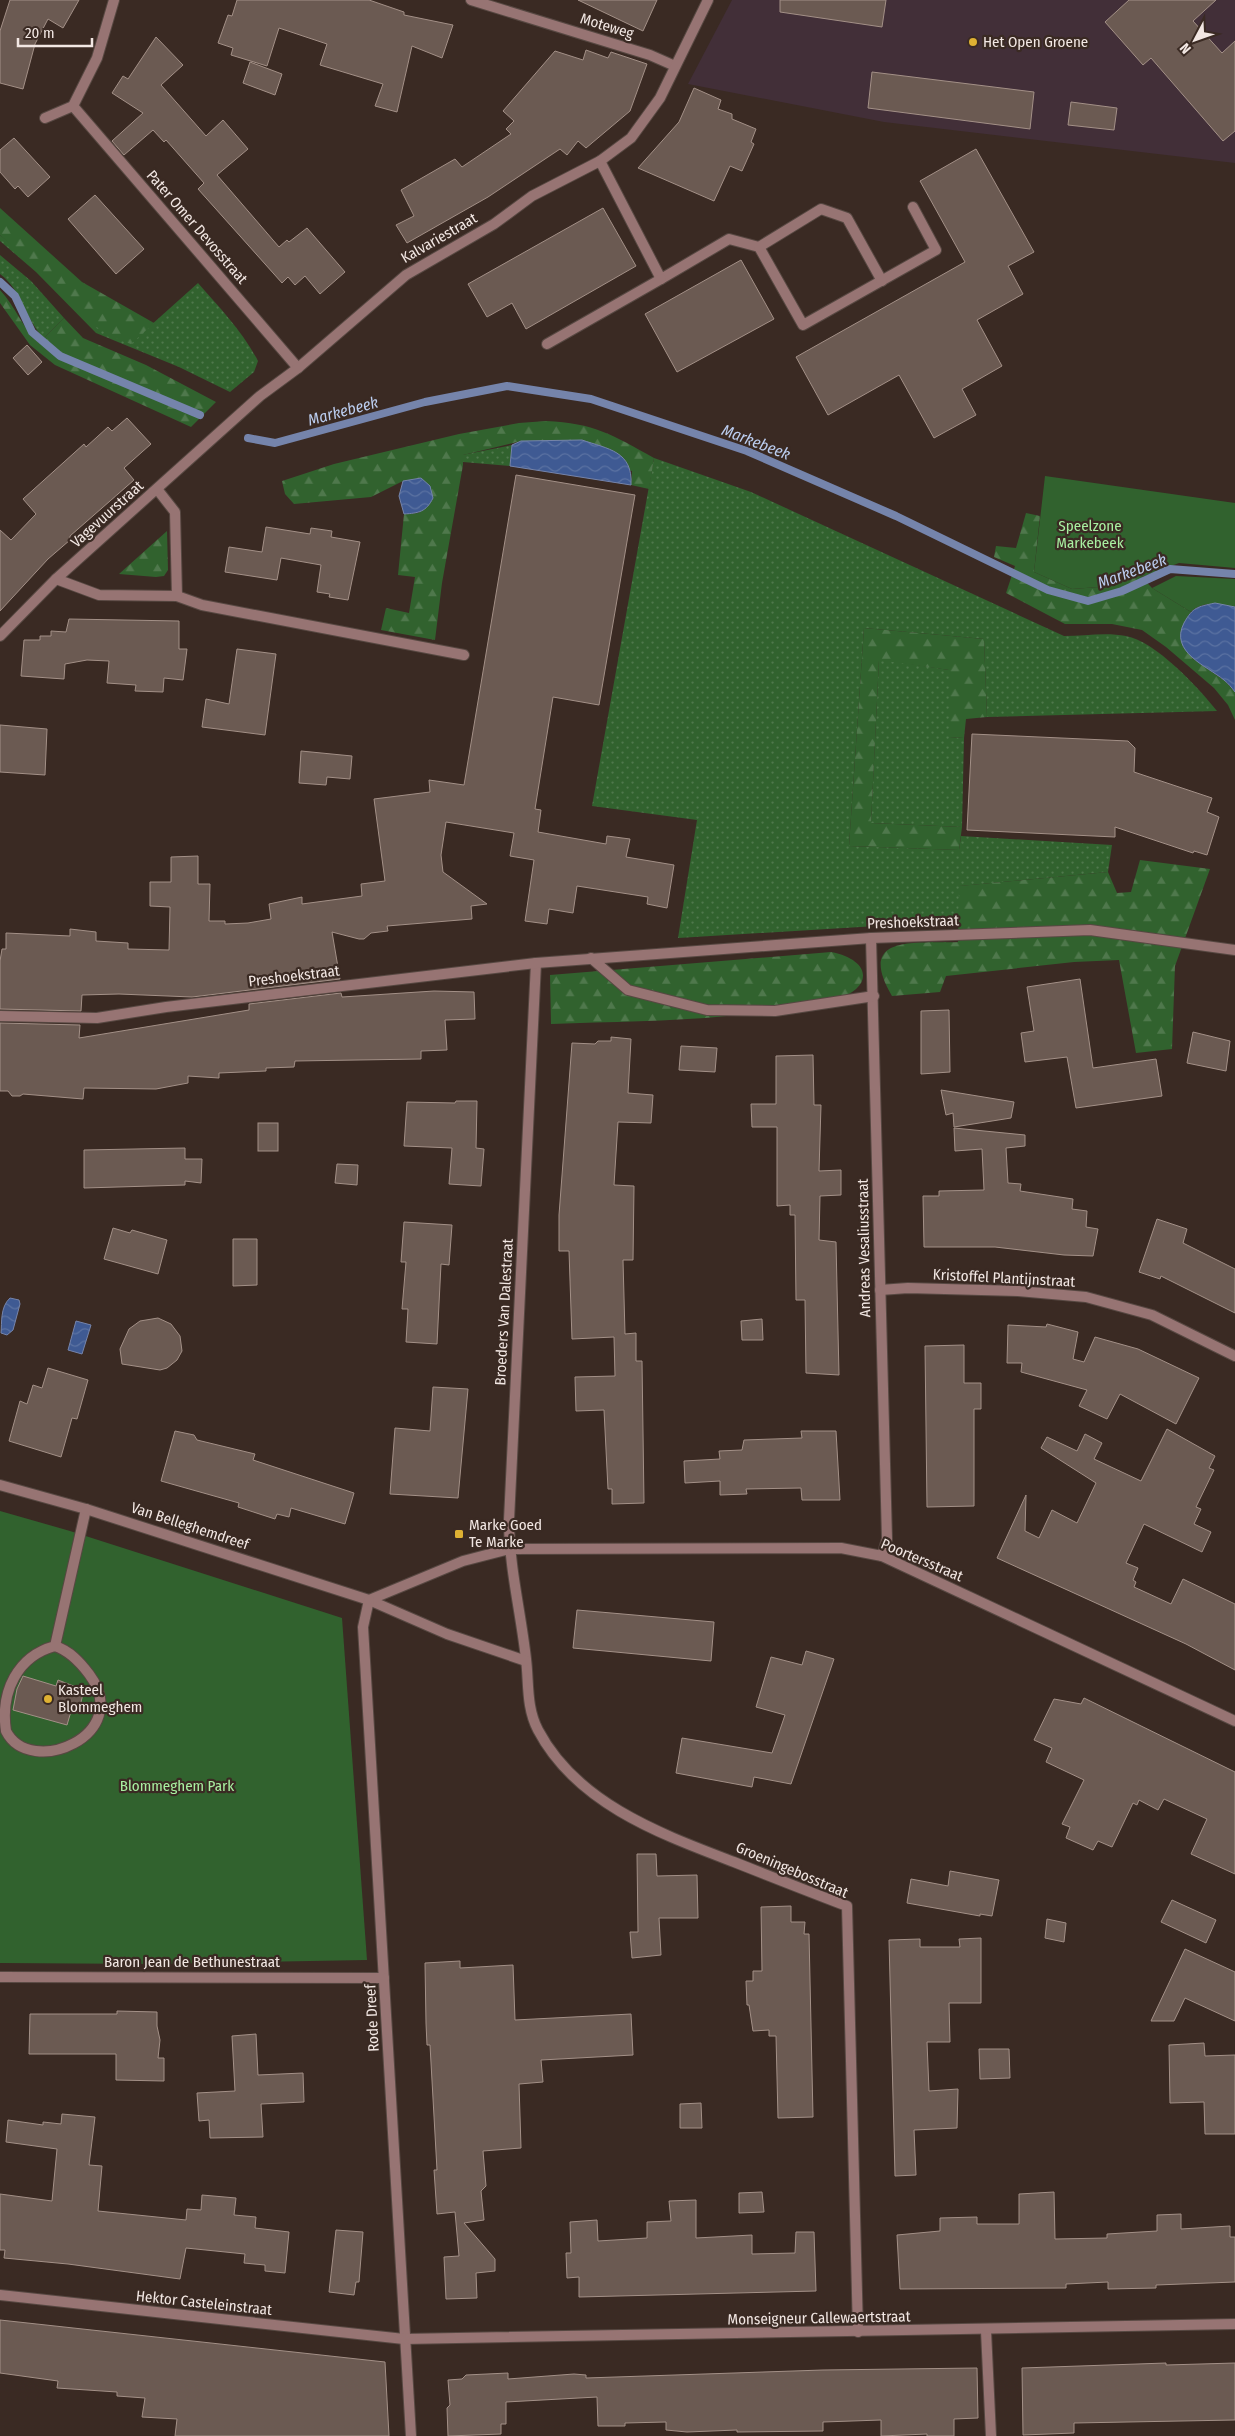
<svg xmlns="http://www.w3.org/2000/svg" width="1235" height="2436" viewBox="0 0 1235 2436" font-family="'Fira Sans Condensed',sans-serif">
<style>
.education{fill:#422f38}
.grass{fill:url(#grass-dots)}
.forest{fill:url(#forest-firs)}
.green{fill:#31622e}
.water{fill:url(#water-waves);stroke:#7584ab}
.lines{fill:none;stroke-linecap:round;stroke-linejoin:round}
.stream{stroke:#7584ab;stroke-width:8}
.building{fill:#6b5a52;stroke:#a39087}
.service-casing{stroke:#574842;stroke-width:12}
.minor-casing{stroke:#574842;stroke-width:12}
.service{stroke:#977473;stroke-width:10}
.minor{stroke:#977473;stroke-width:10}
.poi-dot{fill:#deb133;stroke:#3a2a23;stroke-width:2}
.labels{text-anchor:middle;dominant-baseline:central;stroke-width:4.5;stroke-linejoin:round;paint-order:stroke}
.street-label{font-size:15px;fill:#f2e7e3;stroke:#3a2a23}
.poi-label{font-size:15px;fill:#f2e7e3;stroke:#3a2a23;text-anchor:start}
.park-label{font-size:15px;fill:#a8f0a1;stroke:#3a2a23}
.water-label{font-size:16px;font-style:italic;fill:#bbcdef;stroke:#3a2a23}
</style>
<defs>
<pattern id="grass-dots" width="8" height="8" patternUnits="userSpaceOnUse" patternTransform="scale(1.25)"><rect width="8" height="8" fill="#31622e"/><path d="M2 2h.1M6 6h.1" fill="none" stroke="#4f784c" stroke-width="1.8" stroke-linecap="round"/></pattern>
<pattern id="forest-firs" width="22" height="20" patternUnits="userSpaceOnUse" patternTransform="scale(1.25)"><rect width="22" height="20" fill="#31622e"/><path d="M5 1l3.5 6h-7zM16 11l3.5 6h-7z" fill="#4f784c"/></pattern>
<pattern id="water-waves" width="16" height="10" patternUnits="userSpaceOnUse" patternTransform="scale(1.25)"><rect width="16" height="10" fill="#3f5a93"/><path d="M0 5q4-4 8 0t8 0" fill="none" stroke="#5b72a2"/></pattern>
</defs>
<rect width="100%" height="100%" fill="#3a2a23"/>
<polygon class="education" points="732,0 1235,0 1235,163 884,122 688,84"/>
<g class="grass">
<path d="M0 235 131 343 198 283C219 307 243 332 258 361L254 372 230 392 179 367 96 333 36 272 0 241Z"/>
<path d="M0 255 31 281 64 318 44 338C25 320 23 291 0 274Z"/>
<polygon points="512,445 510,466 463,462 462,455"/>
<path d="M654 458 751 492 1064 636C1084 636 1106 632 1126 636 1155 641 1199 688 1217 711L987 717 984 639 864 628 849 846 959 850 961 836 1112 845 1108 872 960 886 959 921 678 938 697 820 592 806Z"/>
<polygon points="879,659 949,670 949,737 964,738 962,827 871,823"/>
</g>
<g class="forest">
<polygon points="0,208 82,282 154,323 131,344 115,338 88,322 32,264 0,235"/>
<path d="M0 290C15 306 23 329 39 343L64 318 83 338 146 365 216 402 191 427 55 365 30 345 0 303Z"/>
<path d="M546 421C594 423 613 435 654 458L649 489 631 485 632 471 521 441 463 455V465L442 583 435 640 381 630 386 608 409 613 415 577 398 575 404 514 419 513 421 478 403 481 371 497 294 504 285 494 282 481 334 464 459 434 519 423Z"/>
<polygon points="1026,513 1040,516 1034,572 1072,589 1099,587 1134,569 1152,588 1191,612 1188,616 1192,658 1225,681 1235,692 1235,720 1228,705 1214,688 1166,647 1142,630 1112,624 1065,624 1006,593 1015,566 994,557 996,546 1016,548"/>
<polygon points="167,531 168,570 164,576 156,577 119,574"/>
<polygon points="864,628 984,639 987,717 966,719 964,738 949,737 949,670 879,660 871,823 962,827 959,850 849,846"/>
<path d="M1140 860 1210 869 1175 966 1172 1049 1136 1053 1119 960 1074 962 946 976 940 992 892 996C855 933 917 944 958 942L959 886 1108 872 1117 893 1131 892Z"/>
<path d="M831 952C872 960 874 988 835 1000 819 1004 802 1006 786 1008 708 1022 629 1021 551 1024L550 975Z"/>
</g>
<g class="green">
<polygon points="1045,476 1235,503 1235,568 1179,563 1142,577 1134,570 1099,587 1072,589 1034,572"/>
<path d="M1176 576 1235 579V607C1221 605 1202 600 1191 612L1152 588Z"/>
<polygon points="0,1511 70,1531 342,1618 367,1960 154,1964 0,1963"/>
</g>
<g class="water">
<path d="M582 440C608 449 633 451 631 485L510 466 512 445 521 441Z"/>
<path d="M421 478 430 486 433 498C426 512 419 513 404 514L399 496 403 481Z"/>
<path d="M1215 603 1235 607V692C1232 688 1228 683 1224 680 1207 666 1169 652 1184 623 1193 607 1197 607 1215 603Z"/>
<path d="M10 1298 19 1300 20 1304 13 1330 7 1335 1 1333C2 1323 0 1307 10 1298Z"/>
<polygon points="76,1321 91,1325 82,1354 68,1350"/>
</g>
<g class="lines">
<g class="stream">
<polyline points="0,282 15,296 32,332 60,356 200,415"/>
<polyline points="248,438 275,443 425,402 507,386 591,399 747,451 896,516 1048,590 1088,601 1122,591 1170,569 1235,574"/>
</g>
</g>
<g class="building">
<polygon points="10,0 79,0 63,28 48,19 35,44 23,89 0,83 0,31"/>
<polygon points="237,0 369,0 404,12 404,15 453,25 442,58 412,46 397,112 375,106 383,84 320,65 327,44 279,28 267,66 231,55 233,48 218,43 228,15 232,16"/>
<polygon points="578,0 657,0 643,31"/>
<polygon points="780,0 886,0 882,27 780,12"/>
<polygon points="1129,0 1216,0 1193,21 1222,53 1235,41 1235,131 1223,141 1151,58 1143,65 1105,22"/>
<polygon points="156,37 183,65 161,85 206,136 223,120 248,149 217,175 279,247 287,240 289,242 307,228 345,272 320,294 305,276 295,285 288,277 282,283 198,189 204,183 166,140 164,142 153,130 124,155 112,141 143,113 112,93 123,76 128,79"/>
<polygon points="586,50 608,58 611,52 647,64 630,111 586,148 578,141 567,155 560,149 488,197 407,243 396,225 414,216 401,190 455,159 462,167 511,134 506,129 514,121 503,111 555,51 583,60"/>
<polygon points="250,62 282,74 275,95 243,83"/>
<polygon points="872,72 1034,92 1030,129 868,108"/>
<polygon points="694,88 721,100 718,109 732,114 732,119 756,129 751,142 754,144 742,171 730,166 714,201 638,168 679,122"/>
<polygon points="1071,102 1117,108 1114,130 1068,125"/>
<polygon points="14,138 50,177 28,197 18,186 15,189 0,172 0,150"/>
<polygon points="976,149 1034,252 1008,266 1023,294 977,320 1002,366 962,389 976,415 934,438 899,375 828,415 796,357 965,262 920,181"/>
<polygon points="95,195 144,249 116,274 68,219"/>
<polygon points="603,208 636,266 526,329 512,303 487,317 468,284"/>
<polygon points="741,260 774,319 677,372 645,314"/>
<polygon points="27,345 42,362 28,375 13,358"/>
<polygon points="127,418 151,444 124,468 134,480 70,536 70,540 48,559 0,611 0,530 11,540 36,514 23,499 84,444 86,447 108,427 112,431"/>
<polygon points="516,475 635,495 599,705 553,697 535,809 541,810 538,832 606,844 607,836 630,839 626,857 674,865 667,908 647,904 648,897 577,886 573,913 549,909 547,924 525,921 534,860 510,856 514,833 446,822 441,855 443,872 487,904 471,906 472,919 387,926 388,931 371,933 364,939 359,939 332,932 340,979 192,997 119,994 82,995 81,1011 0,1009 0,961 2,949 6,949 6,933 70,936 70,929 96,932 96,941 128,943 128,949 169,950 170,907 150,906 150,882 171,882 171,857 198,856 198,884 210,884 209,921 225,921 225,924 248,923 271,919 269,904 302,897 302,904 362,896 361,884 385,881 374,799 430,792 429,780 464,785"/>
<polygon points="266,527 310,534 311,528 332,531 331,537 360,542 348,600 329,597 330,594 317,592 321,565 281,558 277,580 225,572 229,547 262,552"/>
<polygon points="69,619 179,621 179,649 187,649 183,680 164,678 163,692 135,691 136,685 107,683 109,661 87,660 65,664 64,679 21,676 24,640 40,640 40,636 51,636 51,631 66,632"/>
<polygon points="237,649 276,654 265,735 202,727 206,699 229,704"/>
<polygon points="0,725 47,729 45,775 0,772"/>
<polygon points="972,734 1128,741 1135,748 1134,772 1212,798 1207,812 1219,817 1207,855 1194,851 1193,853 1115,827 1115,837 967,830"/>
<polygon points="301,751 352,756 350,779 327,777 326,785 299,783"/>
<polygon points="1080,979 1093,1068 1156,1059 1162,1096 1076,1108 1067,1057 1025,1062 1021,1033 1034,1031 1027,987"/>
<polygon points="434,991 474,992 475,1019 445,1020 447,1050 421,1051 421,1059 295,1061 294,1067 266,1068 266,1071 219,1073 219,1078 188,1076 188,1083 156,1089 84,1088 83,1099 23,1094 20,1096 12,1096 8,1091 0,1091 0,1023 80,1025 79,1038 249,1010 249,1004 341,993 342,997"/>
<polygon points="949,1010 950,1072 921,1074 921,1011"/>
<polygon points="1193,1032 1230,1041 1226,1071 1187,1063"/>
<polygon points="611,1037 631,1039 628,1093 653,1095 651,1123 618,1122 614,1185 634,1186 633,1260 623,1260 625,1334 636,1333 636,1361 642,1361 644,1503 612,1504 612,1489 608,1489 604,1410 576,1411 575,1377 615,1376 614,1337 572,1339 569,1251 559,1251 559,1215 572,1043 595,1044 598,1041 611,1041"/>
<polygon points="681,1046 717,1048 715,1072 679,1070"/>
<polygon points="813,1055 814,1105 821,1105 819,1171 841,1170 841,1195 820,1196 819,1240 836,1242 839,1375 806,1373 805,1300 796,1300 795,1215 790,1215 790,1205 777,1206 777,1127 752,1127 751,1104 776,1104 776,1056"/>
<polygon points="941,1090 1014,1102 1011,1118 954,1127 953,1113 946,1115"/>
<polygon points="456,1101 477,1101 476,1148 484,1149 481,1186 449,1184 452,1148 404,1146 407,1102 455,1103"/>
<rect x="258" y="1123" width="20" height="28"/>
<polygon points="954,1128 1025,1135 1025,1146 1006,1148 1008,1183 1021,1184 1020,1191 1073,1199 1072,1209 1087,1211 1086,1227 1098,1229 1093,1256 1064,1255 995,1247 924,1247 923,1196 939,1196 939,1191 984,1190 982,1149 955,1151"/>
<polygon points="185,1148 185,1159 202,1159 201,1183 185,1181 185,1185 84,1188 84,1150"/>
<polygon points="337,1164 358,1165 357,1185 335,1183"/>
<polygon points="1157,1219 1187,1229 1183,1243 1235,1269 1235,1313 1161,1276 1160,1279 1139,1272"/>
<polygon points="404,1222 452,1225 449,1265 441,1264 437,1344 406,1342 408,1309 402,1309 406,1262 401,1262"/>
<polygon points="113,1228 130,1233 132,1230 167,1240 158,1274 104,1259"/>
<polygon points="233,1239 257,1239 257,1285 233,1286"/>
<polygon points="158,1318 171,1324 180,1336 182,1351 177,1360 167,1368 160,1370 122,1364 120,1349 129,1329 140,1321"/>
<polygon points="762,1319 763,1340 742,1340 741,1321"/>
<polygon points="1047,1324 1078,1332 1073,1359 1084,1362 1095,1337 1138,1349 1199,1378 1176,1424 1120,1394 1107,1419 1079,1406 1087,1390 1021,1372 1022,1363 1007,1363 1008,1325 1046,1327"/>
<polygon points="964,1345 964,1383 981,1383 981,1409 974,1409 974,1506 927,1507 925,1346"/>
<polygon points="48,1368 88,1380 77,1419 72,1418 61,1457 9,1441 20,1401 27,1404 33,1385 42,1388"/>
<polygon points="433,1387 468,1389 458,1498 390,1494 395,1428 430,1431"/>
<polygon points="1167,1429 1215,1456 1209,1468 1214,1470 1196,1507 1201,1509 1194,1524 1211,1532 1202,1552 1144,1524 1126,1563 1138,1568 1133,1580 1136,1582 1134,1587 1171,1604 1183,1579 1235,1604 1235,1670 1186,1644 997,1558 1026,1495 1025,1531 1039,1538 1052,1510 1077,1523 1096,1483 1041,1448 1047,1437 1077,1451 1085,1434 1102,1443 1094,1459 1141,1481"/>
<polygon points="175,1431 194,1435 197,1440 255,1454 253,1460 354,1493 345,1524 291,1508 289,1517 277,1514 275,1519 238,1507 239,1503 161,1481"/>
<polygon points="801,1431 836,1431 840,1500 802,1500 801,1488 746,1489 747,1494 720,1495 720,1481 685,1483 684,1461 720,1459 719,1451 742,1450 744,1440 802,1438"/>
<polygon points="577,1610 714,1622 711,1661 573,1648"/>
<polygon points="806,1651 834,1659 791,1784 754,1777 752,1787 676,1773 682,1738 772,1753 785,1715 756,1707 771,1657 802,1665"/>
<polygon points="23,1676 56,1686 58,1680 84,1690 79,1710 72,1708 67,1725 13,1710 17,1689"/>
<polygon points="1084,1698 1235,1772 1235,1874 1191,1854 1207,1819 1164,1799 1158,1810 1139,1800 1137,1805 1133,1803 1112,1847 1098,1841 1093,1850 1066,1838 1070,1827 1062,1824 1084,1780 1046,1762 1052,1748 1034,1740 1054,1699 1081,1704"/>
<polygon points="637,1854 656,1854 657,1876 697,1875 698,1918 659,1918 661,1955 632,1958 630,1932 638,1932"/>
<polygon points="950,1871 999,1880 992,1916 980,1914 980,1916 907,1903 911,1879 948,1886"/>
<polygon points="1172,1900 1216,1920 1206,1943 1161,1922"/>
<polygon points="791,1906 791,1922 805,1922 804,1934 809,1934 813,2117 778,2118 776,2036 769,2036 769,2030 753,2031 749,2005 747,2005 746,1981 753,1981 753,1971 762,1971 761,1907"/>
<polygon points="1047,1919 1066,1923 1064,1942 1045,1938"/>
<polygon points="981,1938 981,2003 949,2003 950,2042 927,2042 929,2091 958,2089 957,2128 914,2130 916,2175 895,2176 889,1940 920,1939 920,1947 960,1947 959,1939"/>
<polygon points="1185,1949 1235,1972 1235,2021 1185,1998 1174,2021 1151,2021"/>
<polygon points="460,1961 460,1968 513,1965 515,2020 631,2014 633,2055 541,2060 543,2082 519,2084 521,2148 483,2151 486,2186 481,2191 484,2220 464,2223 495,2259 495,2271 476,2273 477,2298 446,2299 444,2257 459,2256 455,2212 437,2214 434,2170 437,2170 430,2045 427,2045 426,2023 425,1963"/>
<polygon points="117,2011 157,2012 157,2026 160,2040 158,2058 164,2058 164,2081 116,2080 116,2054 29,2054 30,2014 117,2014"/>
<polygon points="256,2034 258,2075 303,2073 304,2102 261,2104 263,2137 210,2138 209,2120 199,2121 197,2093 235,2091 232,2036"/>
<polygon points="1204,2043 1205,2056 1235,2055 1235,2134 1205,2134 1204,2102 1170,2103 1169,2045"/>
<polygon points="979,2049 1009,2049 1010,2078 980,2079"/>
<polygon points="701,2103 702,2128 680,2128 680,2104"/>
<polygon points="62,2114 95,2117 89,2165 102,2166 98,2211 186,2220 187,2209 201,2210 202,2195 236,2198 234,2215 256,2217 255,2228 289,2232 285,2273 265,2271 265,2265 244,2263 245,2254 186,2248 180,2279 68,2264 4,2258 5,2250 0,2250 0,2194 52,2201 57,2149 6,2142 8,2120 43,2125 43,2122 61,2124"/>
<polygon points="762,2192 764,2212 739,2213 739,2193"/>
<polygon points="1054,2192 1055,2239 1107,2238 1107,2234 1157,2231 1157,2215 1181,2214 1181,2229 1230,2226 1230,2237 1235,2237 1235,2282 1156,2285 1156,2288 1108,2289 1108,2282 1066,2284 1066,2288 900,2289 897,2235 940,2231 940,2218 977,2217 977,2224 1019,2224 1019,2194"/>
<polygon points="696,2200 696,2238 752,2235 752,2254 795,2253 796,2232 814,2232 816,2291 579,2297 579,2277 567,2278 566,2253 571,2253 570,2222 597,2220 598,2241 647,2238 647,2222 671,2221 669,2201"/>
<polygon points="336,2230 363,2232 359,2282 356,2282 354,2295 329,2292"/>
<polygon points="0,2320 385,2362 389,2436 175,2436 177,2419 142,2417 145,2398 117,2396 117,2392 57,2388 58,2381 0,2373"/>
<polygon points="1166,2363 1166,2365 1235,2363 1235,2420 1074,2423 1074,2433 1023,2435 1022,2368"/>
<polygon points="977,2368 978,2418 954,2419 954,2436 927,2436 927,2434 881,2436 881,2420 823,2422 823,2431 737,2432 737,2430 687,2432 666,2430 666,2422 625,2423 625,2426 598,2426 597,2397 506,2402 506,2424 501,2424 501,2434 448,2436 447,2408 450,2405 448,2380 462,2379 466,2375 508,2373 508,2379 574,2374 586,2375 586,2378 823,2370"/>
</g>
<g class="lines">
<g class="service-casing">
<g id="service">
<polyline points="600,161 661,279 729,239 759,247 803,325 936,250 913,207"/>
<polyline points="759,247 821,209 847,218 882,281"/>
<polyline points="547,344 661,279"/>
<polyline points="177,596 202,605 464,655"/>
<path d="M55 1646C70 1651 80 1662 89 1674 135 1735 30 1779 6 1731 0 1691 18 1656 55 1646L86 1509"/>
<polyline points="986,2331 991,2436"/>
</g>
</g>
<g class="minor-casing">
<g id="minor">
<polyline points="471,0 650,55 675,66"/>
<polyline points="73,106 298,368"/>
<polyline points="45,118 73,106 97,58 114,0"/>
<polyline points="56,579 99,595 177,596 175,512 157,489"/>
<polyline points="0,636 56,579 260,396 298,368 406,275 494,224 532,196 600,161 631,138 660,98 708,0"/>
<polyline points="871,938 887,1539 882,1556"/>
<polyline points="591,958 628,990 707,1010 775,1011 874,996"/>
<path d="M536 963 509 1520C509 1567 521 1613 526 1659 529 1683 526 1707 538 1730 577 1804 661 1834 734 1862 772 1877 810 1892 847 1906L858 2332"/>
<polyline points="0,1016 97,1018 166,1007 536,963 871,938 1090,930 1235,950"/>
<polyline points="880,1290 908,1288 1018,1291 1086,1297 1152,1315 1235,1356"/>
<polyline points="0,1485 86,1509 369,1600 447,1634 526,1661"/>
<polyline points="369,1600 463,1561 509,1549 841,1548 882,1556 1235,1721"/>
<polyline points="369,1600 363,1627 411,2436"/>
<polyline points="0,1977 384,1978"/>
<polyline points="0,2295 404,2339 1235,2324"/>
</g>
</g>
<use href="#service" class="service"/>
<use href="#minor" class="minor"/>
</g>
<g class="poi-dot">
<circle cx="973" cy="42" r="5"/>
<rect x="454" y="1529" width="10" height="10" rx="2.5"/>
<circle cx="48" cy="1699" r="5"/>
</g>
<g class="labels">
<g class="street-label">
<text transform="translate(607 26) rotate(17)">Moteweg</text>
<text transform="translate(197 227) rotate(49)">Pater Omer Devosstraat</text>
<text transform="translate(439 238) rotate(-30)">Kalvariestraat</text>
<text transform="translate(107 514) rotate(-42)">Vagevuurstraat</text>
<text transform="translate(913 922) rotate(-2)">Preshoekstraat</text>
<text transform="translate(294 976) rotate(-7)">Preshoekstraat</text>
<text transform="translate(864 1248) rotate(-91)">Andreas Vesaliusstraat</text>
<text transform="translate(1004 1278) rotate(3)">Kristoffel Plantijnstraat</text>
<text transform="translate(504 1312) rotate(-87)">Broeders Van Dalestraat</text>
<text transform="translate(190 1526) rotate(18)">Van Belleghemdreef</text>
<text transform="translate(922 1560) rotate(23)">Poortersstraat</text>
<text transform="translate(792 1870) rotate(23)">Groeningebosstraat</text>
<text x="192" y="1962">Baron Jean de Bethunestraat</text>
<text transform="translate(372 2018) rotate(-93)">Rode Dreef</text>
<text transform="translate(204 2303) rotate(6)">Hektor Casteleinstraat</text>
<text transform="translate(819 2318) rotate(-1)">Monseigneur Callewaertstraat</text>
</g>
<g class="poi-label">
<text x="983" y="42">Het Open Groene</text>
<text x="469" y="1525">Marke Goed<tspan x="469" dy="17">Te Marke</tspan></text>
<text x="58" y="1690">Kasteel<tspan x="58" dy="17">Blommeghem</tspan></text>
</g>
<g class="park-label">
<text x="1090" y="526">Speelzone<tspan x="1090" dy="17">Markebeek</tspan></text>
<text x="177" y="1786">Blommeghem Park</text>
</g>
<g class="water-label">
<text transform="translate(343 411) rotate(-15)">Markebeek</text>
<text transform="translate(756 442) rotate(21)">Markebeek</text>
<text transform="translate(1132 571) rotate(-20)">Markebeek</text>
</g>
</g>
<g transform="translate(1195 40) rotate(229)" stroke="#3a2a23" stroke-width="4" paint-order="stroke">
<path d="M0-4L9 19L0 12L-9 19Z" fill="#f2e7e3"/>
<text y="-8" font-size="14" font-weight="bold" text-anchor="middle" fill="#f2e7e3">N</text>
</g>
<path d="M18 38v8h74v-8" fill="none" stroke="#f2e7e3" stroke-width="2.5"/>
<text x="25" y="38" font-size="15" fill="#f2e7e3" stroke="#3a2a23" stroke-width="4" paint-order="stroke">20 m</text>
</svg>
